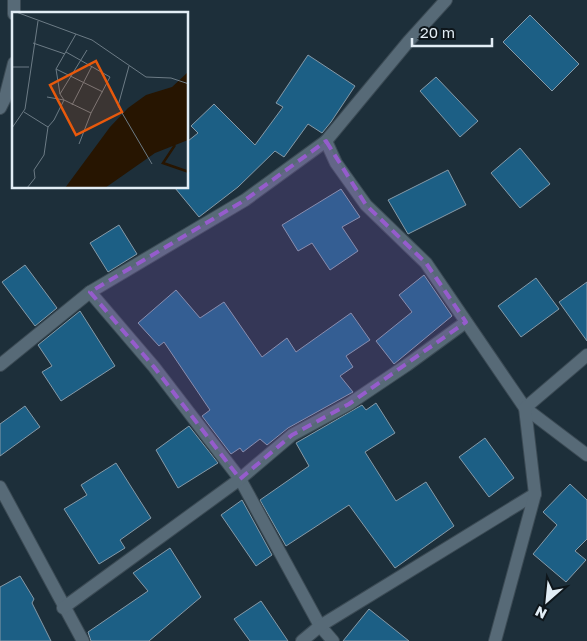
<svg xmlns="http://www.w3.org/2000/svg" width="587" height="641" viewBox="0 0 587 641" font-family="'Golos Text',sans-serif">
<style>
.building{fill:#1c5f85;stroke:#869aa8}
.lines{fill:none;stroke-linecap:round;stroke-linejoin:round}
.minor-casing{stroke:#3b4a54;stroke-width:14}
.minor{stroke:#576a77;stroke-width:12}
.marked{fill:#955ccc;fill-opacity:0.2;stroke:#955ccc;stroke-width:4;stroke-dasharray:10 6;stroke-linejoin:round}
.inset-river{fill:none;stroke:#271501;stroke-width:2.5}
.inset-road{fill:none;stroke:#6c7b85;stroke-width:1}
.view{fill:#e8590c;fill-opacity:0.15;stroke:#e8590c;stroke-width:2.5}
.inset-edge{fill:none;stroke:#e2edf5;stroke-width:2.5}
</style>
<rect width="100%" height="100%" fill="#1d2f3a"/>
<g class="building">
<polygon points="530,15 579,64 552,91 503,42"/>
<polygon points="308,55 355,86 331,122 322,133 308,124 284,157 275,151 238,187 199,217 175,188 188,188 188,141 198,133 191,126 214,104 255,145 283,107 276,103"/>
<polygon points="436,77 478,121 460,137 420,91"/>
<polygon points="520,148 550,184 520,208 491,173"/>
<polygon points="448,170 466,205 408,234 388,200"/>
<polygon points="341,189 360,217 342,227 358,251 330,270 312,243 298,251 282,225"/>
<polygon points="119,225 137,254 108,272 90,243"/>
<polygon points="25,265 57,308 35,326 2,282"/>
<polygon points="424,275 452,316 394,364 376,341 412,312 399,295"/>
<polygon points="536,278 559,309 521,337 498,306"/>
<polygon points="587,282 587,341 559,302"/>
<polygon points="176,290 200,318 224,302 262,357 287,338 296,352 351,313 370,340 346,356 353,367 340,376 353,392 288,428 267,445 260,439 243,452 240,448 231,454 202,416 210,410 164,342 159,346 138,323"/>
<polygon points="80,311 115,366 61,401 42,372 52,366 38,345"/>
<polygon points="376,403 395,433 365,452 396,501 426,482 454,526 395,568 349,505 286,546 260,500 309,466 296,443 362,405 366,410"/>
<polygon points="25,406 40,427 0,456 0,424"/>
<polygon points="189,426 218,463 178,488 156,450"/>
<polygon points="485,438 514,478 489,497 459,457"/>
<polygon points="116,463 151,518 120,540 125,548 99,564 64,509 87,495 81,485"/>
<polygon points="570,484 587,500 587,539 575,551 586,560 566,582 533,554 557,525 543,512"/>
<polygon points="242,500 272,555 256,566 221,515"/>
<polygon points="170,548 201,597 149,641 91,641 88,632 148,591 133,573"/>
<polygon points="20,576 34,599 32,603 51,641 0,641 0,587"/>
<polygon points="261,601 288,641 250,641 234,619"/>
<polygon points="369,609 409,641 343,641"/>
</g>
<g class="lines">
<g class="minor-casing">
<g id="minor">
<polyline points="14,0 14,14"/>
<polyline points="446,0 408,42 326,141 336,163 366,205 426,263 525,408 587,455"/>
<polyline points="0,108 5,98 14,63"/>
<polyline points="90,292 154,367 240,479 320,626 333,641"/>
<polyline points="0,365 90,292 245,200 326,141"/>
<polyline points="0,487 83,641"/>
<polyline points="63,608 240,479 292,435 349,404 407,365 466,322"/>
<polyline points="302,641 320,626 535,494"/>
<polyline points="495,641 535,494 525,408 587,355"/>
</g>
</g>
<use href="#minor" class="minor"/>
</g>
<path class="marked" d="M326 141 366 205 426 263 466 322 349 404 292 435 240 479 154 367 90 292 245 200Z"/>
<g transform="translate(12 12)">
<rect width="176" height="176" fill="#1d2f3a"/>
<path d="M176 60V128L143 141 93 176H53L98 115 116 96 134 83 160 75Z" fill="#271501"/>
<path class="inset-river" d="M163 133 151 151 177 160"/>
<path class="inset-road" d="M4 0 80 28 134 65 159 66 177 72M21 31 53 42M54 40 98 65 79 101M117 54 106 94 140 152M0 55H17M44 57 91 80M48 82 75 38M35 85 52 88 79 101 67 132M60 93 80 54M12 100 36 115 42 108 52 88 48 82 44 57 64 22M0 116 13 97 26 9M15 176 23 166 22 158 32 143 36 115"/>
<path class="view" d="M84 49 110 100 64 123 38 73Z"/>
<rect width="176" height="176" class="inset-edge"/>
</g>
<g transform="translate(547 601) rotate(207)" stroke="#0e161b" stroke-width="4" paint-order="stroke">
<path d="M0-4L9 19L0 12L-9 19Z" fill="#e2edf5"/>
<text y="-8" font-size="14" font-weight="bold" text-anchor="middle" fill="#e2edf5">N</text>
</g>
<path d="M412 38v8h80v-8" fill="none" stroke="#e2edf5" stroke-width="2.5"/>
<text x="420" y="38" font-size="15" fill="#e2edf5" stroke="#0e161b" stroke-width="4" paint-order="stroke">20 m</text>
</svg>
